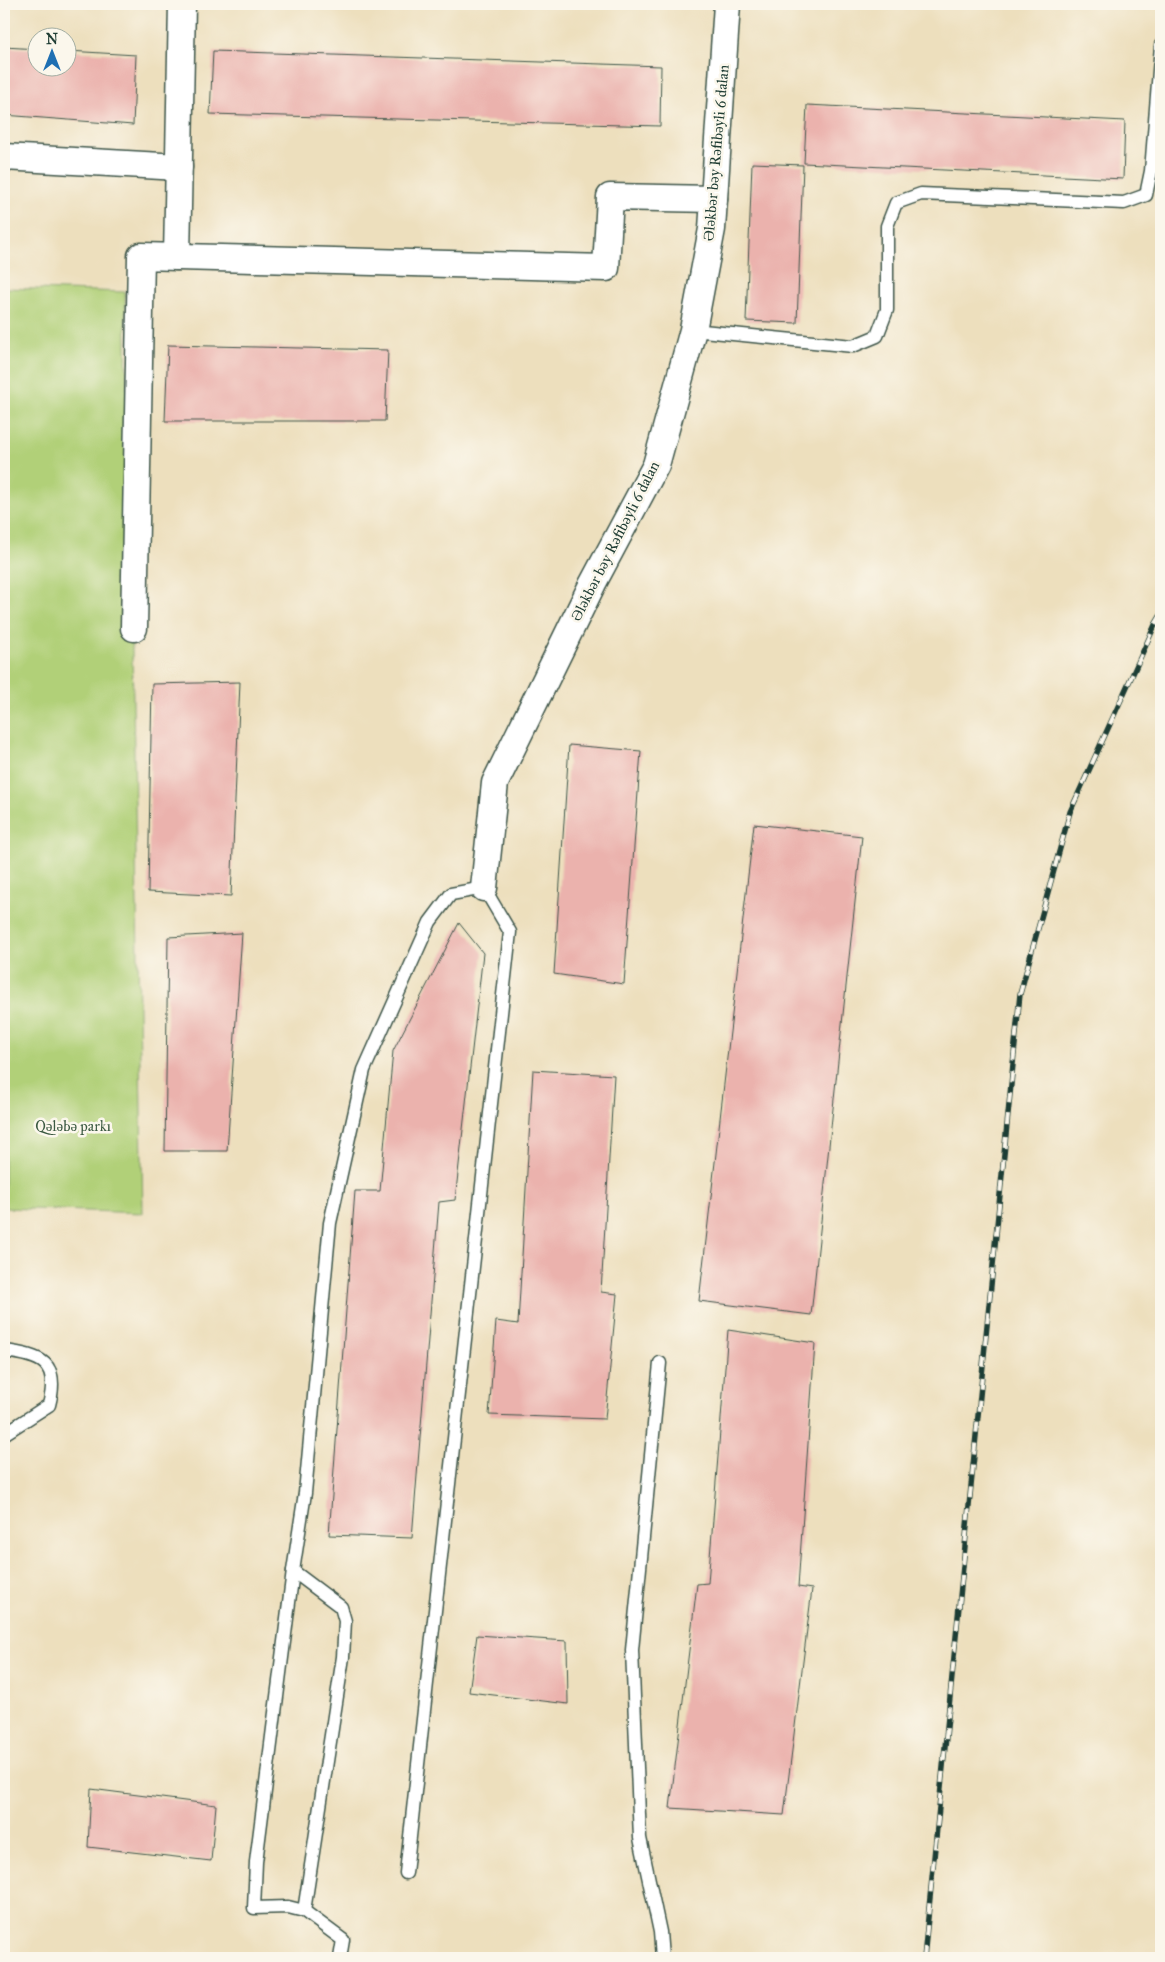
<svg xmlns="http://www.w3.org/2000/svg" width="1165" height="1962" viewBox="0 0 1165 1962" font-family="'IM FELL Great Primer',serif">
<style>
.green{fill:#b1d078;stroke:#688656}
.building{fill:#ebb2ad}
.lines{fill:none;stroke-linecap:round;stroke-linejoin:round}
.lane-casing{stroke:#3e5549;stroke-width:15}
.street-casing{stroke:#3e5549;stroke-width:29}
.lane{stroke:#fff;stroke-width:12}
.street{stroke:#fff;stroke-width:26}
.rail-casing{stroke:#1f3d34;stroke-width:5.5}
.rail{stroke:#fbf7ec;stroke-width:4;stroke-dasharray:11;stroke-linecap:butt}
.labels{text-anchor:middle;dominant-baseline:central;stroke-width:5;stroke-linejoin:round;paint-order:stroke}
.street-label{font-size:15px;fill:#1f3d34;stroke:#fbf7ec}
.park-label{font-size:15px;fill:#3c5a42;stroke:#fbf7ec}
</style>
<rect width="100%" height="100%" fill="#fbf7ec"/>
<filter id="ink" filterUnits="userSpaceOnUse"><feTurbulence type="fractalNoise" baseFrequency=".02" numOctaves="2"/><feDisplacementMap in="SourceGraphic" scale="10" xChannelSelector="R" yChannelSelector="G"/><feConvolveMatrix kernelMatrix="1 2 1 2 8 2 1 2 1" color-interpolation-filters="sRGB"/></filter>
<filter id="wash" filterUnits="userSpaceOnUse"><feTurbulence type="fractalNoise" baseFrequency=".0096" numOctaves="4" result="noise"/><feDisplacementMap in="SourceGraphic" scale="20" xChannelSelector="R" yChannelSelector="G"/><feGaussianBlur stdDeviation="1.12" result="paint"/><feColorMatrix in="noise" values="0 0 0 0 0 0 0 0 0 0 0 0 0 0 0 0 0 1.4 0 .05"/><feComposite in="paint" operator="in"/></filter>
<g filter="url(#wash)">
<rect width="100%" height="100%" fill="#eddfbd"/>
<polygon class="green" points="4,288 125,292 143,1213 4,1208"/>
<g id="blocks">
<g class="building">
<polygon points="4,47 38,49 38,68 68,68 68,51 136,55 133,125 4,115"/>
<polygon points="213,51 661,66 660,126 210,114"/>
<polygon points="807,105 1125,121 1123,179 804,163"/>
<polygon points="752,163 803,165 797,323 746,321"/>
<polygon points="168,345 388,350 385,421 165,421"/>
<polygon points="240,682 231,896 148,892 152,684"/>
<polygon points="569,745 641,751 624,984 554,974"/>
<polygon points="754,824 862,836 811,1315 699,1301"/>
<polygon points="459,923 483,953 455,1200 439,1202 412,1538 329,1535 355,1191 380,1191 393,1051"/>
<polygon points="242,933 227,1151 165,1151 168,937"/>
<polygon points="533,1070 614,1075 601,1292 617,1294 605,1419 489,1415 496,1321 518,1324"/>
<polygon points="728,1330 815,1343 798,1587 812,1589 784,1815 670,1808 697,1584 708,1583"/>
<polygon points="477,1635 567,1641 568,1704 469,1692"/>
<polygon points="91,1789 216,1805 211,1861 88,1847"/>
</g>
</g>
</g>
<g filter="url(#ink)">
<use href="#blocks" fill-opacity="0" stroke="#3e5549" stroke-width="1"/>
<g class="lines">
<g class="lane-casing">
<g id="lane">
<polyline points="693,330 853,346 877,336 887,310 887,226 896,203 921,194 1124,203 1146,195 1151,171 1161,45"/>
<path d="M4 1351C42 1356 60 1362 49 1405L4 1434"/>
<polyline points="660,1363 632,1650 640,1838 660,1932 662,1958"/>
<polyline points="293,1571 341,1607 345,1621 343,1657 304,1911"/>
<polyline points="340,1958 343,1940 304,1911 288,1907 254,1908 256,1862 293,1571 305,1493 330,1223 364,1070 430,922 451,894 484,888 510,932 406,1873"/>
</g>
</g>
<g class="street-casing">
<g id="street">
<polyline points="4,157 179,167"/>
<polyline points="177,257 182,4"/>
<polyline points="134,628 141,256 606,268 610,197 714,199"/>
<polyline points="484,888 495,783 593,583 656,465 693,330 712,229 727,4"/>
</g>
</g>
<use href="#lane" class="lane"/>
<use href="#street" class="street"/>
<g class="rail-casing">
<polyline id="rail" points="924,1958 1020,994 1070,812 1155,625 1161,615"/>
</g>
<use href="#rail" class="rail"/>
</g>
</g>
<g class="labels">
<g class="street-label">
<text transform="translate(716 153) rotate(-85)">Ələkbər bəy Rəfibəyli 6 dalan</text>
<text transform="translate(615 541) rotate(-63)">Ələkbər bəy Rəfibəyli 6 dalan</text>
</g>
<g class="park-label">
<text x="73" y="1126">Qələbə parkı</text>
</g>
</g>
<rect width="1165" height="1962" fill="none" stroke="#fbf7ec" stroke-width="20"/>
<g transform="translate(52 52)"><circle r="24" fill="#fbf7ec" stroke="#a3ada2"/>
<path d="M0-4L9 19L0 12L-9 19Z" fill="#1f6fb2"/>
<text y="-8" font-size="14" font-weight="bold" text-anchor="middle" fill="#1f3d34">N</text>
</g>
</svg>
